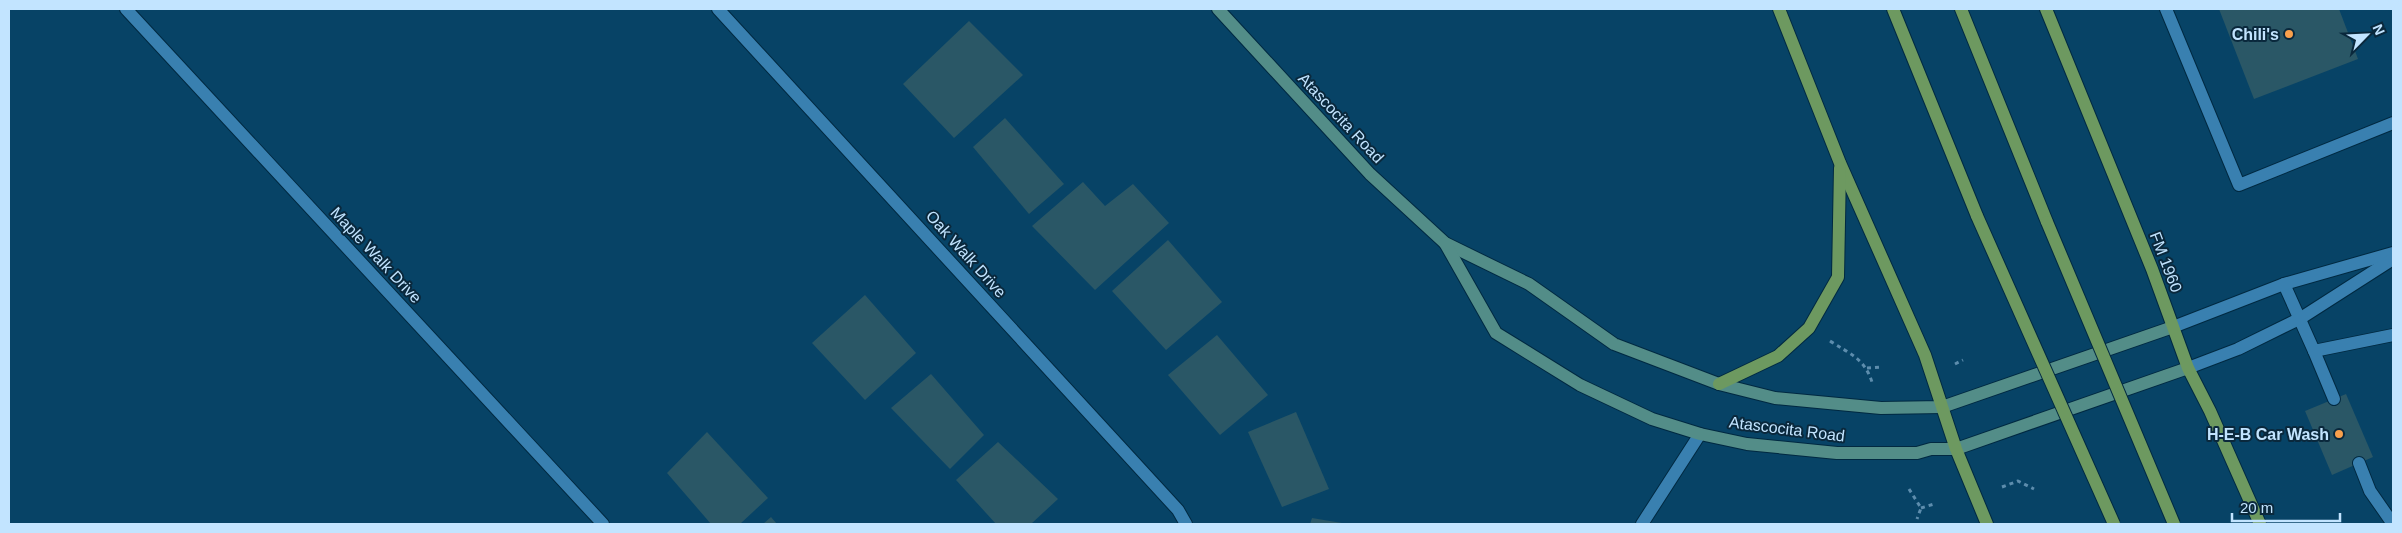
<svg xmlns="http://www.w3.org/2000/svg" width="2402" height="533" viewBox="0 0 2402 533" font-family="Helvetica,sans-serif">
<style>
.building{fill:#2a5766}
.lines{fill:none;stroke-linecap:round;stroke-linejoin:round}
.lane-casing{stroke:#012941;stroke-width:14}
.street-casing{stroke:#012941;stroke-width:14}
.secondary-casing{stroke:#012941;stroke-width:14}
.primary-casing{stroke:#012941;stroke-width:14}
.path{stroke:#5d8dad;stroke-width:3;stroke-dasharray:4 4;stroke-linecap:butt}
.lane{stroke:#3980b0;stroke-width:12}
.street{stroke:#3980b0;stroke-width:12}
.secondary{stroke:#538d88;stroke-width:12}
.primary{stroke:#6d9960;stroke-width:12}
.primary-bridge-casing{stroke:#012941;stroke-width:14;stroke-linecap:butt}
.primary-bridge{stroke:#6d9960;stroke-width:12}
.poi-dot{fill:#f9a04c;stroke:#0a283c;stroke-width:2}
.labels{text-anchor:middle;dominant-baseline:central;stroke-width:4;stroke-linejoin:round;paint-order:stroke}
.poi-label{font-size:16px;font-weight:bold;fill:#c2e4ff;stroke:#0a283c;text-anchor:end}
.street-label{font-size:16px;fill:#c2e4ff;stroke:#0a283c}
</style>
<rect width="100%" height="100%" fill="#074366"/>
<g class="building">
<polygon points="2219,9 2339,9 2358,59 2254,99"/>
<polygon points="969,21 1023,75 954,138 903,84"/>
<polygon points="1005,118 1064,184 1029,214 973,147"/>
<polygon points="1083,182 1105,206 1133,184 1169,223 1095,290 1032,226"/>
<polygon points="1168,240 1222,302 1166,350 1112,291"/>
<polygon points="865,295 916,353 865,400 812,343"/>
<polygon points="1217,335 1268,395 1220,435 1168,375"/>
<polygon points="931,374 984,435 950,469 891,408"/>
<polygon points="2346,394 2373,457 2332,475 2305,411"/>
<polygon points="1296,412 1329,489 1282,507 1248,432"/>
<polygon points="707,432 768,498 740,524 711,524 667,473"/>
<polygon points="998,442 1058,499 1031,524 996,524 956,480"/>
<polygon points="771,517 777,524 763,524"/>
<polygon points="1312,518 1342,523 1342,524 1310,524"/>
</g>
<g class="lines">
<g class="lane-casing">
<g id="lane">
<polyline points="2166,9 2239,185 2393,123"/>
<polyline points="2284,284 2314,351 2393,335"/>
<polyline points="2173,327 2284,284 2393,253"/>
<polyline points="2314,351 2334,399"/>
<polyline points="2188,368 2238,349 2301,318 2393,259"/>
<polyline points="2359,463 2370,491 2393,524"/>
<polyline points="1642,524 1700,434"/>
</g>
</g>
<g class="street-casing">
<g id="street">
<polyline points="126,9 603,524"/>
<polyline points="718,9 1178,510 1186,524"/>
</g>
</g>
<g class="secondary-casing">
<g id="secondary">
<polyline points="1218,9 1370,174 1445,243 1529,284 1614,344 1719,384 1775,398 1881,408 1942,407 2173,327"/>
<polyline points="1445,243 1496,333 1580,385 1652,419 1700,434 1747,444 1837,453 1917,453 1931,449 1956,449 2188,368"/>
</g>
</g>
<g class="primary-casing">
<g id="primary">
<polyline points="1779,9 1840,163 1925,355 1956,449 1987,524"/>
<polyline points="1893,9 1977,216"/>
<polyline points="1961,9 2047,222"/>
<polyline points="2046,9 2152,269 2188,368 2210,411 2260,524"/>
<polyline points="1719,384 1778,356 1809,328 1838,277 1840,168"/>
</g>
</g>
<g class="path">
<path d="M1830 341C1850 354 1864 358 1872 382"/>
<polyline points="1955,364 1963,360"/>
<polyline points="1867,368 1882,367"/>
<polyline points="2002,487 2018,481 2034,489"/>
<polyline points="1909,489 1921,508 1917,519"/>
<polyline points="1921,508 1934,504"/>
</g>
<use href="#lane" class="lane"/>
<use href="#street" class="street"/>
<use href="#secondary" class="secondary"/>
<use href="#primary" class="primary"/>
<g class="primary-bridge-casing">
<g id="primary-bridge">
<polyline points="1977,216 2114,524"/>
<polyline points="2047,222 2174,524"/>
</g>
</g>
<use href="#primary-bridge" class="primary-bridge"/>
</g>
<g class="poi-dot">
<circle cx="2289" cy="34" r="5"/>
<circle cx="2339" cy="434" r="5"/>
</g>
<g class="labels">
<g class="poi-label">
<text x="2279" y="34">Chili's</text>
<text x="2329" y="434">H-E-B Car Wash</text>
</g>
<g class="street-label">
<text transform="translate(1341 118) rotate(47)">Atascocita Road</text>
<text transform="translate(966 254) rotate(48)">Oak Walk Drive</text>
<text transform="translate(376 255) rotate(47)">Maple Walk Drive</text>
<text transform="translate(2166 262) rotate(69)">FM 1960</text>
<text transform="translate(1787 429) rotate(7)">Atascocita Road</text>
</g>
</g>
<rect width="2402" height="533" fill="none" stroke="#c2e4ff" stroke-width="20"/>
<g transform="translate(2367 35) rotate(66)" stroke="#0a283c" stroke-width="4" paint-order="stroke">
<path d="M0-4L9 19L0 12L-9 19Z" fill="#c2e4ff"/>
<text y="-8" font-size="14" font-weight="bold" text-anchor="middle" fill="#c2e4ff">N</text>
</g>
<path d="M2232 513v8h108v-8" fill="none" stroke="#c2e4ff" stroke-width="2.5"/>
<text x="2240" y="513" font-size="15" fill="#c2e4ff" stroke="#0a283c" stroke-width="4" paint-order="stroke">20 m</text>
</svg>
